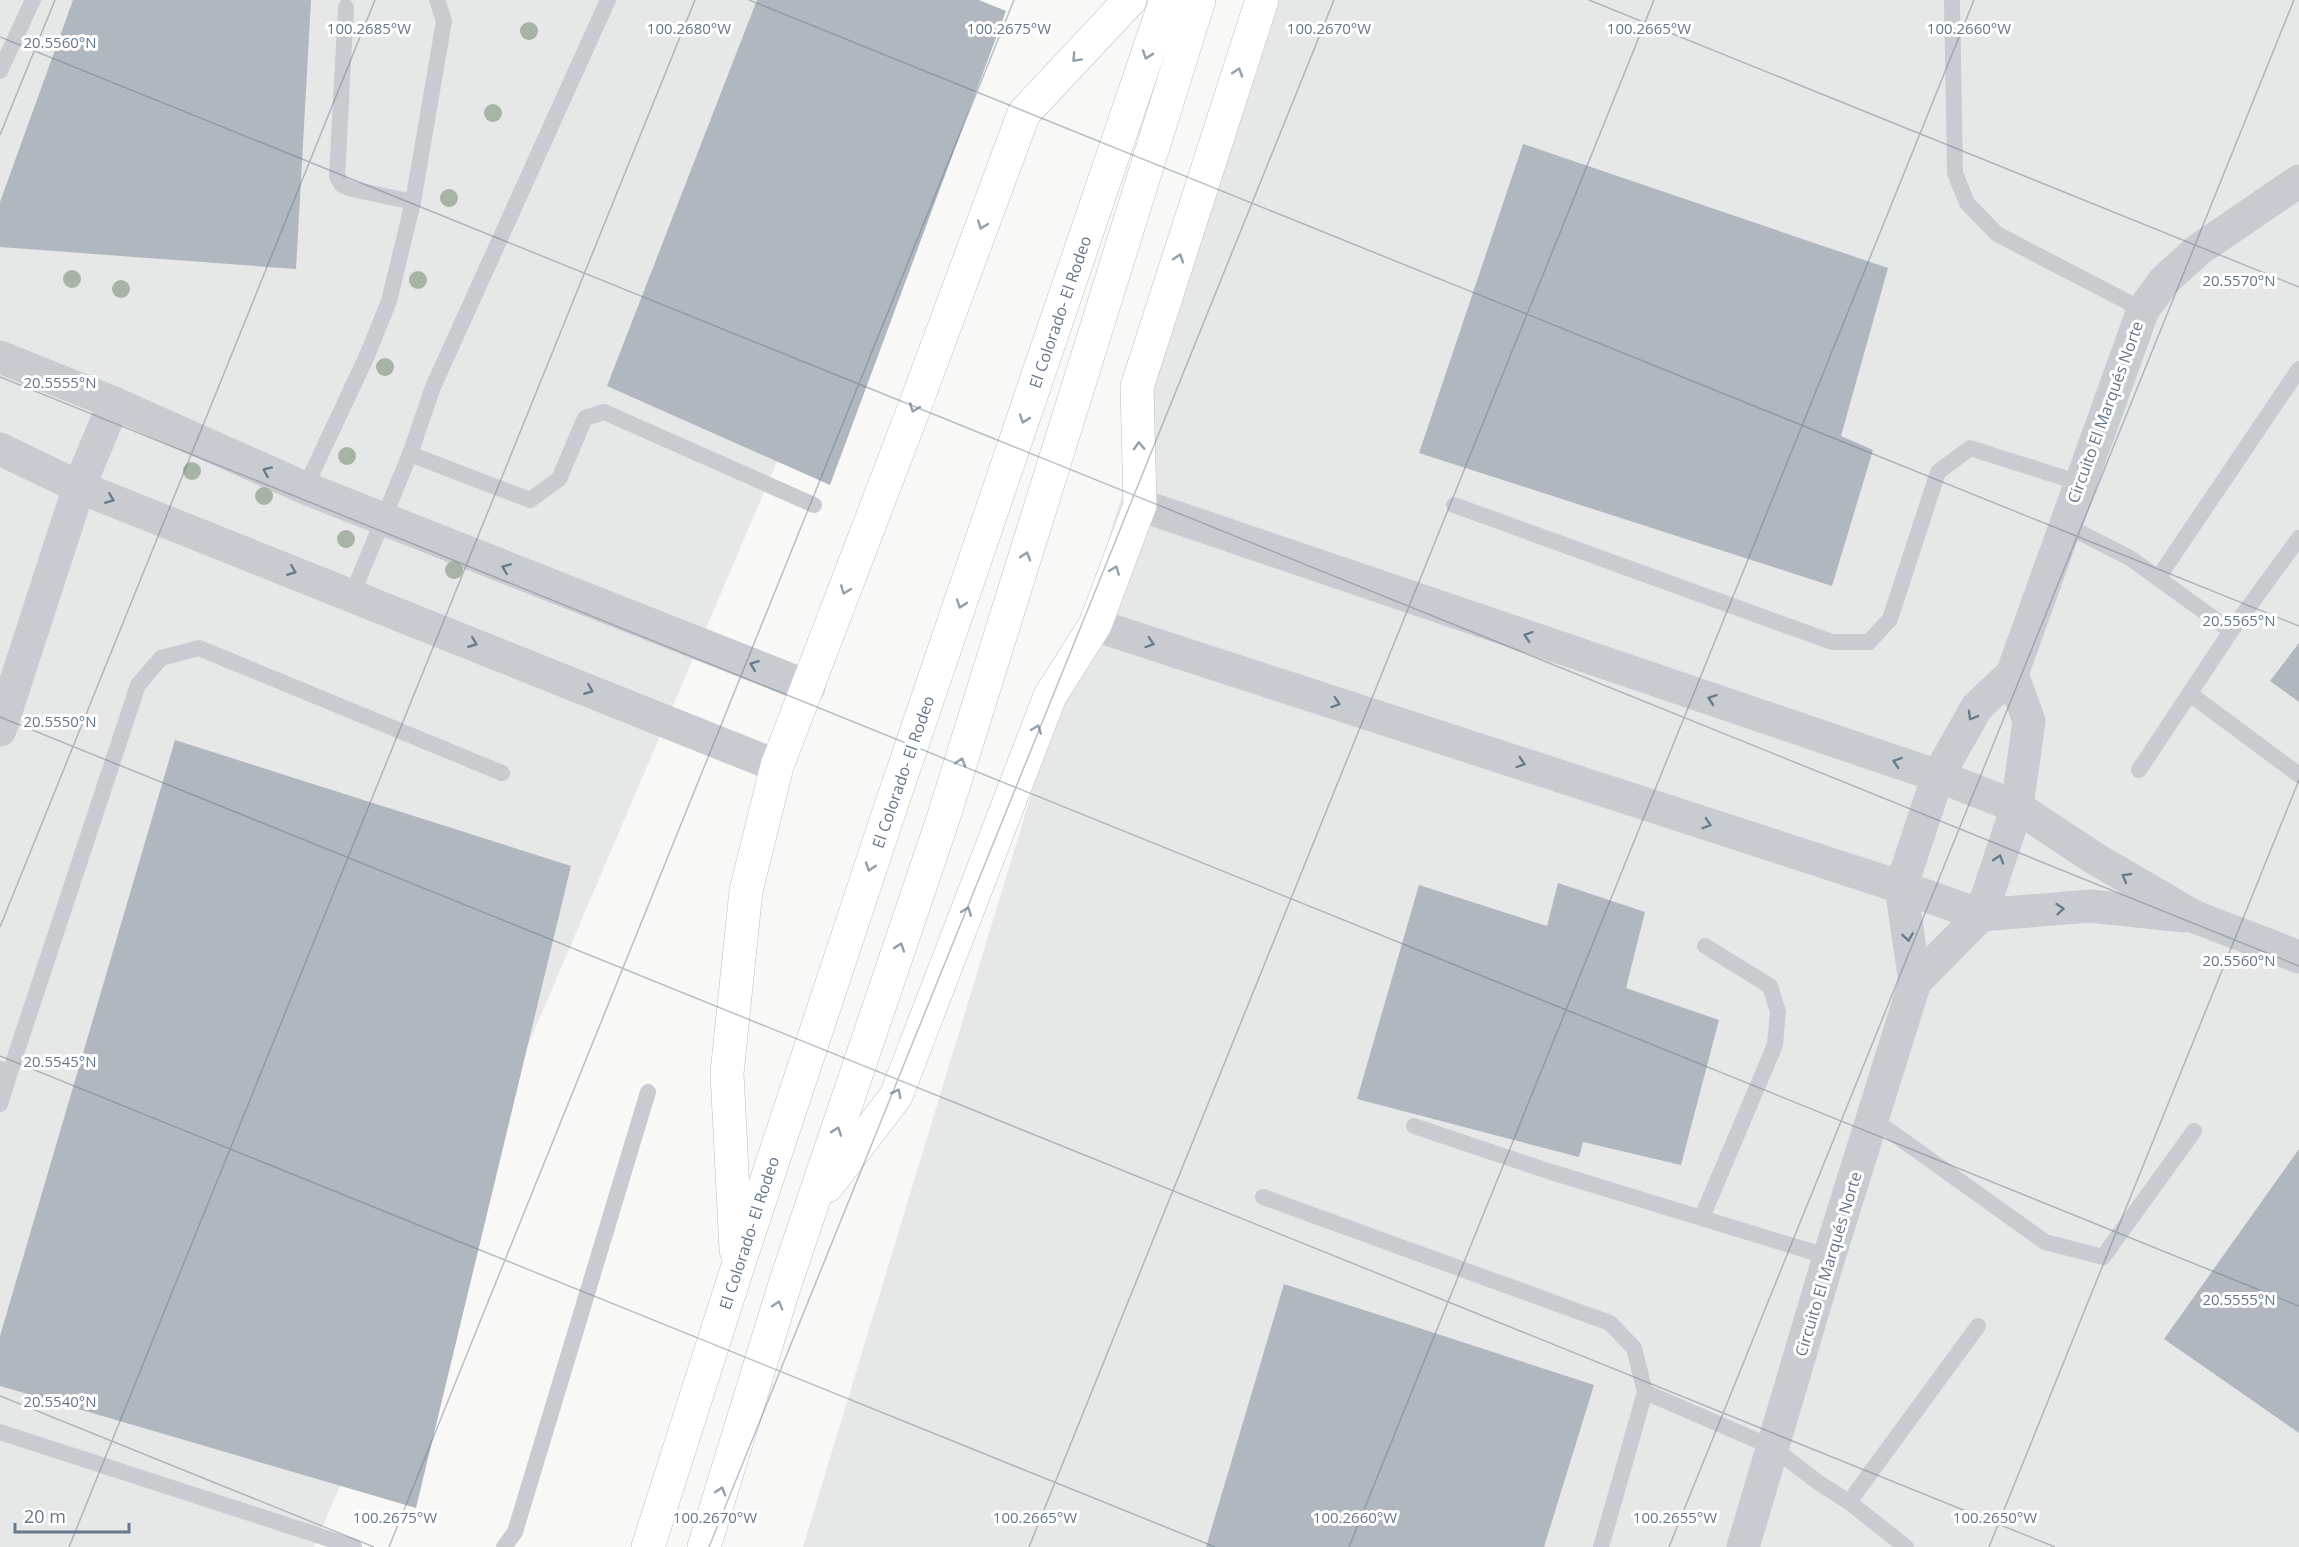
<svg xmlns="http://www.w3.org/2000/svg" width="2299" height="1547" viewBox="0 0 2299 1547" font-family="'Open Sans',sans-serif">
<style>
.built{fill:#e6e8e7}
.building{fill:#b0b7bf}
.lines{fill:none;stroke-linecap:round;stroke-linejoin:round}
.secondary-casing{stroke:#babfc4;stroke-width:34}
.lane{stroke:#c8ccd0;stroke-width:16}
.street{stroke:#c8ccd0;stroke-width:33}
.secondary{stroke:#fff;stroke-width:33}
.tree{fill:#a7b3a4}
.oneway{stroke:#93a0ad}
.oneway2{stroke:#6a7b8e}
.ticks{fill:none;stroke:#65778a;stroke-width:1.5;stroke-opacity:0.45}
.labels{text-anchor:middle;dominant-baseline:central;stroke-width:6;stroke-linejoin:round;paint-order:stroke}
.street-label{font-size:16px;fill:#65778a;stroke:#fff}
.ticks-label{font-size:15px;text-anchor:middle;fill:#65778a;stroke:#fff;stroke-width:6;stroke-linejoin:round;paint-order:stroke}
</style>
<rect width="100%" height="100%" fill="#f8f9f6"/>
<g class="built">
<polygon points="0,0 974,0 314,1547 0,1547"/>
<polygon points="1279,0 2299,0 2299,1547 803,1547 1168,343"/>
</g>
<g class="building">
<polygon points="73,0 311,0 296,269 0,247 0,202"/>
<polygon points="757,0 979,0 1006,11 830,485 607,386"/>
<polygon points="1523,144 1888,268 1841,436 1873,450 1832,586 1419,453"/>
<polygon points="2299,643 2299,702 2270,681"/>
<polygon points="175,740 571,866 416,1508 0,1386 0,1336"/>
<polygon points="1558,883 1645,912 1626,988 1719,1020 1681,1165 1583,1142 1579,1157 1357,1099 1419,885 1547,926"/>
<polygon points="2299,1149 2299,1433 2164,1339"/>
<polygon points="1284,1284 1594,1385 1544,1547 1206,1547"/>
</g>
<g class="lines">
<g class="secondary-casing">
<g id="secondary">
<polyline points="827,1186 896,1096 1050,696 1095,625 1140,505 1137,387 1262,0"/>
<polyline points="736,1250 727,1073 746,891 777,766 915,406 1024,113 1130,0"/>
<polyline points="648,1547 737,1269 890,809 1166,0"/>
<polyline points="704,1547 785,1284 943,819 1199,0"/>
</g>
</g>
<g class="lane">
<polyline points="1952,0 1955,173 1967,203 1997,234 2143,310"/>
<polyline points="346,7 337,176 342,185 352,189 413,202"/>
<polyline points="0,71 33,0"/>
<polyline points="410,454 530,500 559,479 585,418 604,412 814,505"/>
<polyline points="305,488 366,358 389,301 413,202 444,21 437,0"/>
<polyline points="1454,505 1832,642 1869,642 1890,619 1938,472 1970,448 2080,483"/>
<polyline points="2065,525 2130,558 2231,631"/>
<polyline points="2158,578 2299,369"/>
<polyline points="352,595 410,454 433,387 608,0"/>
<polyline points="2190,694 2299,775"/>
<polyline points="2139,770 2231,631 2299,538"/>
<polyline points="0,1069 10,1072 138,685 161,658 199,648 502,773"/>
<polyline points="0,1104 10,1072"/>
<polyline points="1873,1119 2045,1242 2103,1257 2194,1131"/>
<polyline points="1414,1126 1548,1171 1829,1257"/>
<polyline points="1263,1197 1610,1323 1634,1348 1645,1392 1601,1547"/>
<polyline points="1702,1217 1775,1045 1778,1012 1770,986 1705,946"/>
<polyline points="1645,1392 1772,1447 1819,1483 1849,1502 1978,1326"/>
<polyline points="0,1432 354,1547"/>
<polyline points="1849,1502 1906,1547"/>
<polyline points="504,1547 515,1532 648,1092"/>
</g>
<g class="street">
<polyline points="0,357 114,403 305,488 809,687"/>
<polyline points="0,449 79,487 777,766"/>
<polyline points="1140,505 1938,776 2017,807 2094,858 2195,917 2299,957"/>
<polyline points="1095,625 1901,887 1981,915 2090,906 2184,916"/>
<polyline points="0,730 79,487 114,403"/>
<polyline points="1915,982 1981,915 2017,807 2029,721 2012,674"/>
<polyline points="1743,1547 1829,1257 1915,982 1901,887 1938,776 1977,707 2012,674 2143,310 2164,281 2198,250 2299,181"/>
</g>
<use href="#secondary" class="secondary"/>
</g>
<g class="tree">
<circle cx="529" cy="31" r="9"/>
<circle cx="493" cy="113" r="9"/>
<circle cx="449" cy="198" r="9"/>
<circle cx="72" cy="279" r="9"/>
<circle cx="418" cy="280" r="9"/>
<circle cx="121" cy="289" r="9"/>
<circle cx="385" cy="367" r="9"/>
<circle cx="347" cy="456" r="9"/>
<circle cx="192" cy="471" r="9"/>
<circle cx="264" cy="496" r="9"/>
<circle cx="346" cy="539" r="9"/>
<circle cx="454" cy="570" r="9"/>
</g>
<defs><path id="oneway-chevron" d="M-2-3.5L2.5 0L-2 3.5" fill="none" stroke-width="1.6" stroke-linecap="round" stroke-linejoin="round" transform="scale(1.5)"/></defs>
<g class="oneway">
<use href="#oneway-chevron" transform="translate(1147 55) rotate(109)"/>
<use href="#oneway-chevron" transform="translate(1076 58) rotate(133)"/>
<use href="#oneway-chevron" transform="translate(1238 72) rotate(-72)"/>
<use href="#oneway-chevron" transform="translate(982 225) rotate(110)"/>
<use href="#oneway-chevron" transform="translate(1179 258) rotate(-72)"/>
<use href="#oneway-chevron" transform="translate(914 408) rotate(111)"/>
<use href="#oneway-chevron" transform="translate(1024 419) rotate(109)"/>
<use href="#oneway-chevron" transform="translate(1139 446) rotate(-92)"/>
<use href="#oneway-chevron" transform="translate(1026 556) rotate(-73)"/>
<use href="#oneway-chevron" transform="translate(1115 570) rotate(-69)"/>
<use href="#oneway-chevron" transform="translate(845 590) rotate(111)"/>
<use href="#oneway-chevron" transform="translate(961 604) rotate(109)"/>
<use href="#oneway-chevron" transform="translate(1037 729) rotate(-69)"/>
<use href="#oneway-chevron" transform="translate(961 762) rotate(-73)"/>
<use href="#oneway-chevron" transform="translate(870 867) rotate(108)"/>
<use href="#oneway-chevron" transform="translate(967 911) rotate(-69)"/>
<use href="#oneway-chevron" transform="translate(900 947) rotate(-71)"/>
<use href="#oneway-chevron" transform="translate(897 1093) rotate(-63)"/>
<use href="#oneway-chevron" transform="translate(837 1131) rotate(-71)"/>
<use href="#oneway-chevron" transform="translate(778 1305) rotate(-73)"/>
<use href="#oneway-chevron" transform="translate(721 1491) rotate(-73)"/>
</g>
<g class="oneway2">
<use href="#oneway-chevron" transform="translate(267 471) rotate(-156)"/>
<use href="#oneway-chevron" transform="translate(110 499) rotate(22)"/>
<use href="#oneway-chevron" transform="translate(506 568) rotate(-158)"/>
<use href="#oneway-chevron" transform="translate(292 571) rotate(22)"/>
<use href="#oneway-chevron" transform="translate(1528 636) rotate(-161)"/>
<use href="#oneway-chevron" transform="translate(473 643) rotate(22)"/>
<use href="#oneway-chevron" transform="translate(1150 643) rotate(18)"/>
<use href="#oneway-chevron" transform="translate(754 665) rotate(-159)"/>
<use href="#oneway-chevron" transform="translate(589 690) rotate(22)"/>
<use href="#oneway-chevron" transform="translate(1712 699) rotate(-161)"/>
<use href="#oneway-chevron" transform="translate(1336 703) rotate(18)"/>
<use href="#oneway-chevron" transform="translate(1972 716) rotate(120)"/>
<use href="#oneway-chevron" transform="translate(1897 762) rotate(-161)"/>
<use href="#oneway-chevron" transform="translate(1521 763) rotate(18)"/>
<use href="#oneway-chevron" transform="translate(1707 824) rotate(18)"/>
<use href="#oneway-chevron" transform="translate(1999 859) rotate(-72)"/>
<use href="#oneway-chevron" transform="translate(2126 877) rotate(-150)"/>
<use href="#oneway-chevron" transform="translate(2060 909) rotate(-5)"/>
<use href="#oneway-chevron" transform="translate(1908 937) rotate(81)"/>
</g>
<path class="ticks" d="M749 0 2299 626M1589 0 2299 287M0 37 2299 966M0 135 55 0M0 377 2299 1306M0 717 2055 1547M0 927 375 0M0 1056 1215 1547M0 1396 374 1547M69 1547 695 0M389 1547 1014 0M709 1547 1334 0M1029 1547 1654 0M1349 1547 1974 0M1669 1547 2294 0M1989 1547 2299 780"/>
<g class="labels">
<g class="street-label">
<text transform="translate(1060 312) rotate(-71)">El Colorado- El Rodeo</text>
<text transform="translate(2105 412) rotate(-70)">Circuito El Marqués Norte</text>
<text transform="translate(903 772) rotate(-71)">El Colorado- El Rodeo</text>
<text transform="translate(749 1233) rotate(-72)">El Colorado- El Rodeo</text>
<text transform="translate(1828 1264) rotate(-73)">Circuito El Marqués Norte</text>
</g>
</g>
<g class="ticks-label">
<text x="369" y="34">100.2685°W</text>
<text x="689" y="34">100.2680°W</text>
<text x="1009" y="34">100.2675°W</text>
<text x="1329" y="34">100.2670°W</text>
<text x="1649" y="34">100.2665°W</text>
<text x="1969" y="34">100.2660°W</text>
<text x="60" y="48">20.5560°N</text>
<text x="2239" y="286">20.5570°N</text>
<text x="60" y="388">20.5555°N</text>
<text x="2239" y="626">20.5565°N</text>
<text x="60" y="727">20.5550°N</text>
<text x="2239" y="966">20.5560°N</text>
<text x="60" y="1067">20.5545°N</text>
<text x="2239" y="1305">20.5555°N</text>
<text x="60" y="1407">20.5540°N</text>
<text x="395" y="1523">100.2675°W</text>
<text x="715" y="1523">100.2670°W</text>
<text x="1035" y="1523">100.2665°W</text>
<text x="1355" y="1523">100.2660°W</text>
<text x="1675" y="1523">100.2655°W</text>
<text x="1995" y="1523">100.2650°W</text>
</g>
<path d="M15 1523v9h114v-9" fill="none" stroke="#65778a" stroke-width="3"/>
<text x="24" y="1523" font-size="18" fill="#65778a" stroke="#ffffff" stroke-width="4.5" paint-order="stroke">20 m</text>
</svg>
